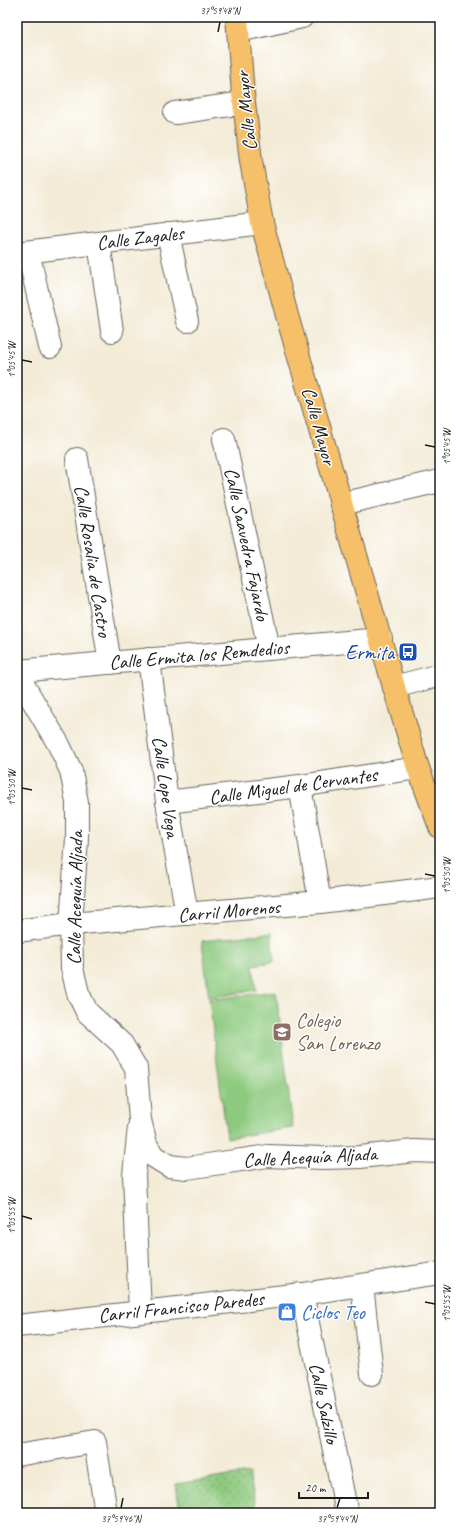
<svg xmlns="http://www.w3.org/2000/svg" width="457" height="1530" viewBox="0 0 457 1530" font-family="Caveat,sans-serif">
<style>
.park{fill:url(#park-dots);stroke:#54724d}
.garden{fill:#8dc97e;stroke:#54724d}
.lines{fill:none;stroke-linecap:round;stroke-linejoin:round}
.minor-casing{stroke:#67645d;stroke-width:24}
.major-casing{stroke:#67645d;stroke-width:24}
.minor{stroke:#fff;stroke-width:22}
.major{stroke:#f6c06b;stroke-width:22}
.ticks{fill:none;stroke:#1c1c1c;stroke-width:1.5}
.labels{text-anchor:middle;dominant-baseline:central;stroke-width:3;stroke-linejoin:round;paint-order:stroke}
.street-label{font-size:20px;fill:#1c1c1c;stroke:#fff}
.transit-label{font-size:20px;fill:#164399;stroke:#fff;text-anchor:end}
.education-label{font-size:20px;fill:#785e54;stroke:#fff;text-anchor:start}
.shop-label{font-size:20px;fill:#366cbe;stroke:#fff;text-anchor:start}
.neatline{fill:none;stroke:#1c1c1c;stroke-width:1.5}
.ticks-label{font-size:10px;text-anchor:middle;fill:#1c1c1c}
</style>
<defs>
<pattern id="park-dots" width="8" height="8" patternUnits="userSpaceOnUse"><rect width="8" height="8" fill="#8dc97e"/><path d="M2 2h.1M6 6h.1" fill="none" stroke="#79ac6c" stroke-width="1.8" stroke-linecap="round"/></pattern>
</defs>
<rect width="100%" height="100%" fill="#fff"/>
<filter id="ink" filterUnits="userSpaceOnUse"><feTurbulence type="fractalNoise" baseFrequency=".025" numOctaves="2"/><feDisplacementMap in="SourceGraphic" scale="8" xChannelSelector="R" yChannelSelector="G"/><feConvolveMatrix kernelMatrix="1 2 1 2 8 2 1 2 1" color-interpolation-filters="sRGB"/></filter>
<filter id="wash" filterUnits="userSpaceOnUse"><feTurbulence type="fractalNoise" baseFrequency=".012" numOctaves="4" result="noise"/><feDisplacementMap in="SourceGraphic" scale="16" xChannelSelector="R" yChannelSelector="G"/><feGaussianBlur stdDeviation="0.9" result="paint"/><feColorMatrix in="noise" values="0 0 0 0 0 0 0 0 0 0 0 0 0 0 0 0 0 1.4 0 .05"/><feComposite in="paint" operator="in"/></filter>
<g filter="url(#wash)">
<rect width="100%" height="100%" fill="#f3ebd6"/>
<polygon class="park" points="249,1473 257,1513 180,1513 176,1484"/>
<g class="garden">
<polygon points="271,933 274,962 253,965 256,990 209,998 202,941"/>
<polygon points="276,991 293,1128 227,1138 209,1000"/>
</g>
</g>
<g filter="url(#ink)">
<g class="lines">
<g class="minor-casing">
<g id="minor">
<polyline points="238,31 302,17"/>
<polyline points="175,113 244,103"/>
<polyline points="168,234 187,321"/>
<polyline points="99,243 112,331"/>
<polyline points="28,252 50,347"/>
<polyline points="17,253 262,223"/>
<polyline points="224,439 269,649"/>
<polyline points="77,459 110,663"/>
<polyline points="341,504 440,481"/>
<polyline points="149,659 167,802 187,914"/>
<polyline points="17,671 381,639"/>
<polyline points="17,674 59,745 71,771 77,802 77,838 71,924 72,968 78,993 87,1012 122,1044 136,1068 140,1120 146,1144 153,1156 169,1166 187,1168 268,1156 323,1158 360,1157 414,1151 440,1152"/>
<polyline points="394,687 440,675"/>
<polyline points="300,786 320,902"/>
<polyline points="167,802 300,786 418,768"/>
<polyline points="17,931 71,924 320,902 440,887"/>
<polyline points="139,1127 134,1175 140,1312"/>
<polyline points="362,1285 372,1374"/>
<polyline points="302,1294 347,1513"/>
<polyline points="17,1326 302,1294 440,1273"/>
<polyline points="17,1455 95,1442 106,1513"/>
</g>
</g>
<g class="major-casing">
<polyline id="major" points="237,17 243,94 251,161 262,223 288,319 394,687 418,768 440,827"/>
</g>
<use href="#minor" class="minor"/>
<use href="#major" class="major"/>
</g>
</g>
<path class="ticks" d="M218 32 220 22M22 360 32 362M425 445 435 447M22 788 32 790M425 874 435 876M22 1216 32 1219M425 1302 435 1304M121 1508 123 1498M337 1508 340 1498"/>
<defs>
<g id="bus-square" transform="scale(1)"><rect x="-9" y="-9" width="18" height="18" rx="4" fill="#1a4fb4" stroke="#fff"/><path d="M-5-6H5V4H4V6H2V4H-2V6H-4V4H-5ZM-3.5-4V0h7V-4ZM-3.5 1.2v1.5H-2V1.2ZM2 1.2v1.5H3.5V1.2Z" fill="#fff"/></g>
<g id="school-square" transform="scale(1)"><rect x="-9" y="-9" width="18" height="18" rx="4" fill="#8d6e63" stroke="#fff"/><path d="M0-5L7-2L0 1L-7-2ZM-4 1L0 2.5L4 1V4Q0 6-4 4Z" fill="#fff"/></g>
<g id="shop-square" transform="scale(1)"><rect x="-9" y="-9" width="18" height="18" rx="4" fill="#3f7fe0" stroke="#fff"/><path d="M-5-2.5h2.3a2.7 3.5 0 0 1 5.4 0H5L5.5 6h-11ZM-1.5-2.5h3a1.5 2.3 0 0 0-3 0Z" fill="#fff"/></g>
</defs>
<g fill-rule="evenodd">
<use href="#bus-square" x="408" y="652"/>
<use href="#school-square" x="282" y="1032"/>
<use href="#shop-square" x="287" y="1312"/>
</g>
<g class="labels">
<g class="street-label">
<text transform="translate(246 111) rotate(-96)">Calle Mayor</text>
<text transform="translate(140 238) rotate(-7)">Calle Zagales</text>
<text transform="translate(319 426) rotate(74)">Calle Mayor</text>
<text transform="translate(247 544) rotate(78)">Calle Saavedra Fajardo</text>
<text transform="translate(93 561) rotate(81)">Calle Rosalia de Castro</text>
<text transform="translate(199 655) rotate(-5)">Calle Ermita los Remdedios</text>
<text transform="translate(293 786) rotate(-8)">Calle Miguel de Cervantes</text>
<text transform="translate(166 787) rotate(82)">Calle Lope Vega</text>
<text transform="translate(75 898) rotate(-89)">Calle Acequía Aljada</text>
<text transform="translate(229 911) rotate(-5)">Carril Morenos</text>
<text transform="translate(310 1157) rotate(-3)">Calle Acequía Aljada</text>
<text transform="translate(181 1307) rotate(-6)">Carril Francisco Paredes</text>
<text transform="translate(324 1403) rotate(78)">Calle Salzillo</text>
</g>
<g class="transit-label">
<text x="394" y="652">Ermita</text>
</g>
<g class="education-label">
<text x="296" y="1020">Colegio<tspan x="296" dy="23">San Lorenzo</tspan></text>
</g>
<g class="shop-label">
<text x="301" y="1312">Ciclos Teo</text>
</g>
</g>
<rect width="457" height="1530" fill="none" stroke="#fff" stroke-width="44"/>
<path d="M299 1492v6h69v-6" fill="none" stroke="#1c1c1c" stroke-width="2"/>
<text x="305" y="1492" font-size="12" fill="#1c1c1c" stroke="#ffffff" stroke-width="3" paint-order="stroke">20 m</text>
<rect x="22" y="22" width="413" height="1486" class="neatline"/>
<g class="ticks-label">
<text x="220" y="14">37°59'48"N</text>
<text transform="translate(11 360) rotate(-90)" y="4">1°05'45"W</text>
<text transform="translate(446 447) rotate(-90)" y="4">1°05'45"W</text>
<text transform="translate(11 788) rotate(-90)" y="4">1°05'50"W</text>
<text transform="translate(446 876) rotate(-90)" y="4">1°05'50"W</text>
<text transform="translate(11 1216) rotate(-90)" y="4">1°05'55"W</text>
<text transform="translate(446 1304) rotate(-90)" y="4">1°05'55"W</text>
<text x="121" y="1522">37°59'46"N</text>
<text x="337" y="1522">37°59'44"N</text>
</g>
</svg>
